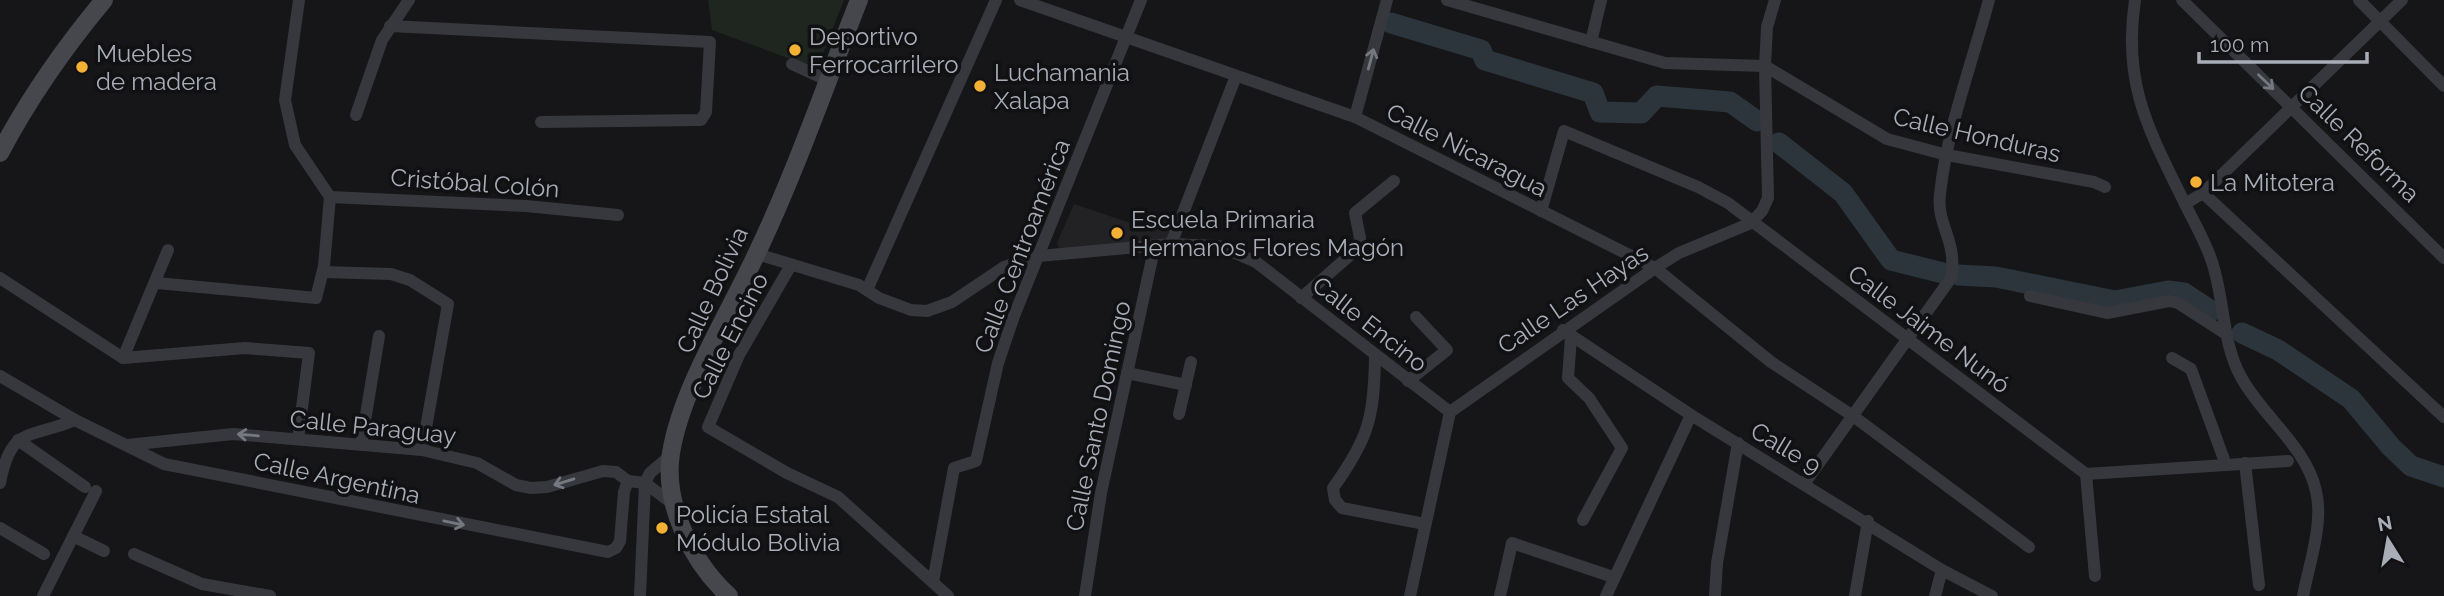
<svg xmlns="http://www.w3.org/2000/svg" width="2444" height="596" viewBox="0 0 2444 596" font-family="Raleway,sans-serif">
<style>
.built{fill:#222225}
.green{fill:#1e261f}
.lines{fill:none;stroke-linecap:round;stroke-linejoin:round}
.river{stroke:#2c353c;stroke-width:21}
.street{stroke:#37383d;stroke-width:12}
.secondary{stroke:#45474d;stroke-width:18}
.oneway{stroke:#757881}
.poi-dot{fill:#f2b134;stroke:#111113;stroke-width:2.5}
.labels{text-anchor:middle;dominant-baseline:central;stroke-width:7;stroke-linejoin:round;paint-order:stroke}
.poi-label{font-size:24px;fill:#a8adb8;stroke:#111113;text-anchor:start}
.street-label{font-size:24px;fill:#a8adb8;stroke:#111113}
</style>
<rect width="100%" height="100%" fill="#161618"/>
<polygon class="built" points="1074,204 1133,224 1138,212 1177,224 1169,242 1060,250 1057,243"/>
<polygon class="green" points="708,0 844,0 817,69 712,30"/>
<g class="lines">
<g class="river">
<polyline points="1391,23 1481,50 1485,60 1593,93 1600,112 1641,113 1657,96 1730,102 1757,121"/>
<polyline points="1779,143 1843,193 1891,260 1943,273"/>
<polyline points="1958,275 1996,277 2115,301 2168,291 2184,293 2211,311"/>
<polyline points="2242,333 2278,350 2351,399 2391,447 2411,466 2444,477"/>
</g>
<g class="street">
<polyline points="1020,0 1355,117 1655,268 1771,362 1853,416 2029,547"/>
<polyline points="1447,0 1665,63 1765,66 1887,139 1947,155 2094,182 2105,187"/>
<path d="M2135 0C2122 86 2150 132 2186 206 2195 224 2205 241 2211 259 2225 297 2221 341 2241 377 2262 416 2306 446 2316 491 2324 523 2309 564 2303 596"/>
<polyline points="2182,0 2444,258"/>
<polyline points="2359,0 2444,86"/>
<polyline points="390,26 710,42 706,112 701,120 541,122"/>
<polyline points="1591,42 1601,0"/>
<polyline points="792,64 827,80"/>
<polyline points="356,115 382,40 409,0"/>
<polyline points="1355,117 1387,0"/>
<polyline points="2203,193 2444,417"/>
<polyline points="330,197 526,206 618,215"/>
<polyline points="2185,204 2203,193 2402,0"/>
<polyline points="1541,211 1564,131 1698,187 1728,203 2086,474 2288,461"/>
<polyline points="1171,244 1236,76"/>
<polyline points="757,254 859,285 879,298 911,310 927,311 952,302 1004,267 1039,256 1171,244 1219,246 1256,262 1450,412"/>
<polyline points="791,265 739,355 708,427 787,473 838,497 948,596"/>
<polyline points="323,272 391,274 410,280 448,304 422,450"/>
<polyline points="0,278 123,358 245,348 309,353 298,439"/>
<polyline points="157,283 316,298 324,266 330,197 295,145 285,100 299,0"/>
<polyline points="867,290 996,0"/>
<polyline points="2030,296 2107,313 2169,301 2178,303 2226,334"/>
<polyline points="1301,298 1357,249 1360,238 1355,213 1394,181"/>
<polyline points="1563,330 1691,415 1942,570 1992,596"/>
<polyline points="1571,337 1568,378 1589,398 1622,448 1583,520"/>
<path d="M1375 357C1374 417 1369 438 1333 488L1335 500 1342 508 1425 524"/>
<polyline points="123,358 168,250"/>
<polyline points="2172,358 2191,369 2226,465"/>
<polyline points="1127,373 1186,385"/>
<polyline points="0,376 75,420 164,464 608,552 616,548 620,541 624,492 628,481"/>
<polyline points="1408,381 1447,350 1416,317"/>
<polyline points="1179,414 1191,362"/>
<polyline points="18,440 85,487"/>
<polyline points="127,445 233,434 422,450 477,463 516,485 531,488 547,487 603,471 616,472 628,481 645,483 677,507"/>
<polyline points="361,445 379,336"/>
<polyline points="2245,463 2259,585"/>
<polyline points="2086,474 2095,576"/>
<path d="M0 483C11 425 30 439 75 420"/>
<path d="M1804 484 1951 278C1958 241 1936 225 1940 194 1947 129 1972 63 1989 0"/>
<polyline points="0,528 44,554"/>
<polyline points="73,536 104,551"/>
<polyline points="134,554 202,584 270,596"/>
<polyline points="933,582 954,468 976,461 998,363 1014,316 1141,0"/>
<polyline points="43,596 96,491"/>
<polyline points="640,596 645,483 650,473 671,455"/>
<polyline points="1085,596 1101,493 1155,245"/>
<polyline points="1410,596 1450,412 1655,268 1679,253 1751,223 1762,211 1768,198 1765,66 1767,27 1775,0"/>
<polyline points="1500,596 1512,543 1613,577"/>
<polyline points="1606,596 1691,415"/>
<polyline points="1715,596 1717,563 1738,443"/>
<polyline points="1855,596 1868,521"/>
<polyline points="1935,596 1942,570"/>
</g>
<g class="secondary">
<path d="M0 153C29 98 64 48 104 0"/>
<path d="M729 596C692 562 663 504 671 453 681 390 728 315 755 257 795 174 825 86 859 0"/>
</g>
</g>
<defs><path id="oneway-shaft" d="M-6 0H5M1.5-3L5.5 0L1.5 3" fill="none" stroke-width="1.6" stroke-linecap="round" stroke-linejoin="round" transform="scale(1.75)"/></defs>
<g class="oneway">
<use href="#oneway-shaft" transform="translate(1371 59) rotate(-75)"/>
<use href="#oneway-shaft" transform="translate(2266 82) rotate(44)"/>
<use href="#oneway-shaft" transform="translate(248 435) rotate(-175)"/>
<use href="#oneway-shaft" transform="translate(564 482) rotate(163)"/>
<use href="#oneway-shaft" transform="translate(454 523) rotate(12)"/>
</g>
<g class="poi-dot">
<circle cx="795" cy="50" r="7"/>
<circle cx="82" cy="67" r="7"/>
<circle cx="980" cy="86" r="7"/>
<circle cx="2196" cy="182" r="7"/>
<circle cx="1117" cy="233" r="7"/>
<circle cx="662" cy="528" r="7"/>
</g>
<g class="labels">
<g class="poi-label">
<text x="809" y="36">Deportivo<tspan x="809" dy="28">Ferrocarrilero</tspan></text>
<text x="96" y="53">Muebles<tspan x="96" dy="28">de madera</tspan></text>
<text x="994" y="72">Luchamania<tspan x="994" dy="28">Xalapa</tspan></text>
<text x="2210" y="182">La Mitotera</text>
<text x="1131" y="219">Escuela Primaria<tspan x="1131" dy="28">Hermanos Flores Magón</tspan></text>
<text x="676" y="514">Policía Estatal<tspan x="676" dy="28">Módulo Bolivia</tspan></text>
</g>
<g class="street-label">
<text transform="translate(1977 135) rotate(13)">Calle Honduras</text>
<text transform="translate(2359 143) rotate(44)">Calle Reforma</text>
<text transform="translate(1467 150) rotate(27)">Calle Nicaragua</text>
<text transform="translate(475 183) rotate(4)">Cristóbal Colón</text>
<text transform="translate(1022 246) rotate(-69)">Calle Centroamérica</text>
<text transform="translate(712 290) rotate(-65)">Calle Bolivia</text>
<text transform="translate(1573 299) rotate(-34)">Calle Las Hayas</text>
<text transform="translate(1370 324) rotate(38)">Calle Encino</text>
<text transform="translate(1929 329) rotate(37)">Calle Jaime Nunó</text>
<text transform="translate(730 336) rotate(-63)">Calle Encino</text>
<text transform="translate(1098 416) rotate(-78)">Calle Santo Domingo</text>
<text transform="translate(373 427) rotate(6)">Calle Paraguay</text>
<text transform="translate(1786 448) rotate(31)">Calle 9</text>
<text transform="translate(337 478) rotate(12)">Calle Argentina</text>
</g>
</g>
<g transform="translate(2388 540) rotate(349)" stroke="#111113" stroke-width="5" paint-order="stroke">
<path d="M0-5L12 26L0 18L-12 26Z" fill="#a8adb8"/>
<text y="-10" font-size="19" font-weight="bold" text-anchor="middle" fill="#a8adb8">N</text>
</g>
<path d="M2199 52v10h168v-10" fill="none" stroke="#a8adb8" stroke-width="3.5"/>
<text x="2210" y="52" font-size="21" fill="#a8adb8" stroke="#111113" stroke-width="5" paint-order="stroke">100 m</text>
</svg>
